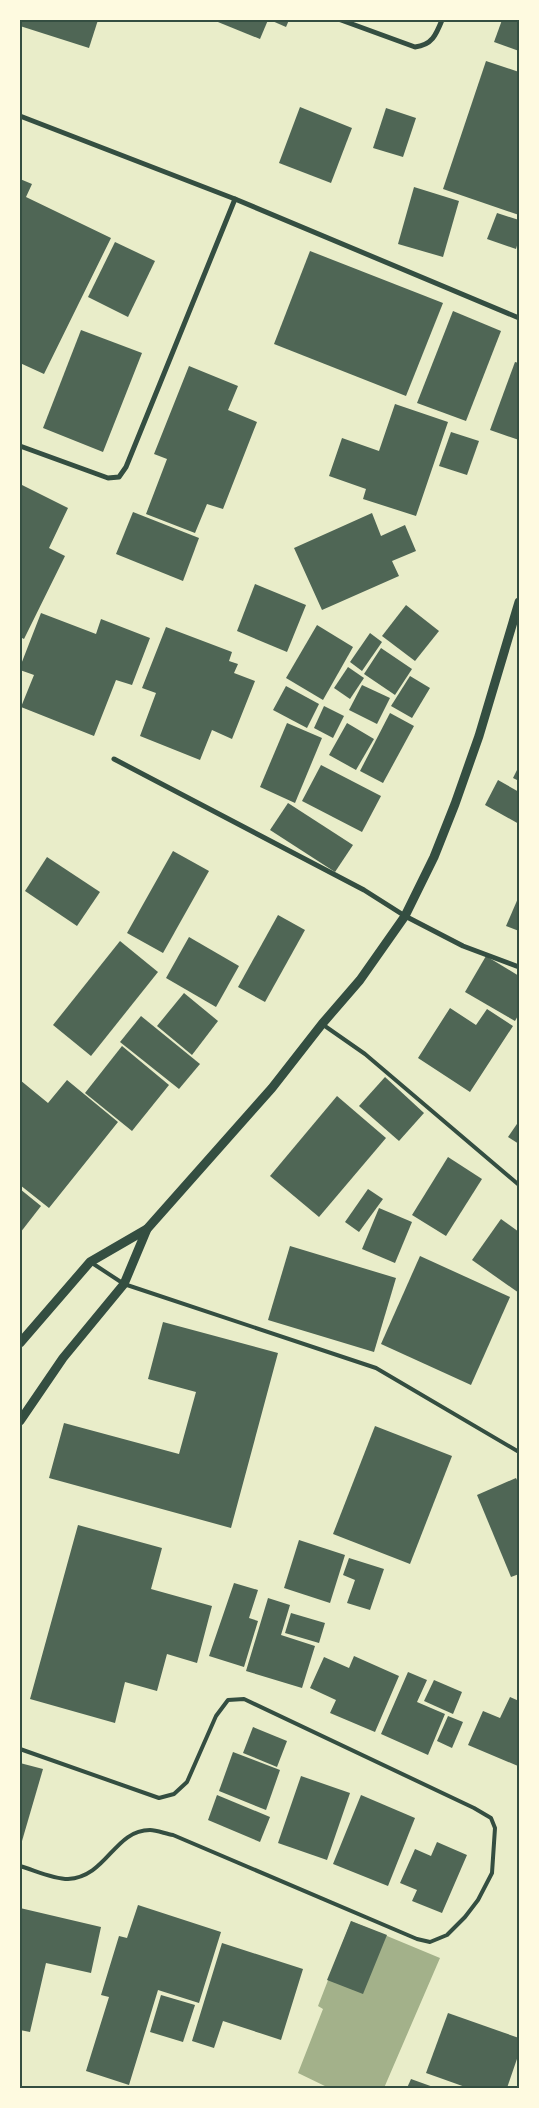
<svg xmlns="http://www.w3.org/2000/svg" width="539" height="2108" viewBox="0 0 539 2108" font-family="Barlow,sans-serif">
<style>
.water{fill:#a3b18a}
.building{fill:#4f6655}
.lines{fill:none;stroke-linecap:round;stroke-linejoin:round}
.service{stroke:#344e41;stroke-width:4}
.minor{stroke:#344e41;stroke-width:5}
.tertiary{stroke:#344e41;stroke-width:9}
.neatline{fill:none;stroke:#344e41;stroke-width:2}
</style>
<rect width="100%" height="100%" fill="#e9edc9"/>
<polygon class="water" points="351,1921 440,1958 384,2088 329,2088 298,2073 323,2009 318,2006"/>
<g class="building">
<polygon points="20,20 98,20 89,48 20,26"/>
<polygon points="213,20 268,20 260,39"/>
<polygon points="270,20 289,20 286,27"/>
<polygon points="502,20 519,20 519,51 494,42"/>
<polygon points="486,61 519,72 519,215 443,189"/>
<polygon points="300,107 352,128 331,183 279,163"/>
<polygon points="386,108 416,118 403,157 373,148"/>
<polygon points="20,179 32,184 26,197 111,238 44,374 20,363"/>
<polygon points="414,187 459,201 443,257 398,244"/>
<polygon points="497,213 519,220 519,239 516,249 487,239"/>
<polygon points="115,242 155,261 128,317 88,297"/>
<polygon points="310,251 443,303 406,396 274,344"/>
<polygon points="453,311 501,331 466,421 417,403"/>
<polygon points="81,330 142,353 103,452 43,428"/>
<polygon points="515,362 519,363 519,440 490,430"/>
<polygon points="189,366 238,386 228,410 257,422 223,509 207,504 195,533 146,514 167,459 154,454"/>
<polygon points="395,404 448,422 416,516 363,499 366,489 329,476 342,438 379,451"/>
<polygon points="451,432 479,441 467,475 439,466"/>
<polygon points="20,484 68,508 49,548 65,556 24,639 20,637"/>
<polygon points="133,512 199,538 183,581 116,554"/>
<polygon points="372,513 381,536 405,525 416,551 392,561 399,576 322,610 294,548"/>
<polygon points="255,584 306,605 287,652 237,631"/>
<polygon points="406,605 439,631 415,661 382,636"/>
<polygon points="41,613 96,634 101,619 150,638 132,685 116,680 94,736 21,707 34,675 20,670 20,667"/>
<polygon points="317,625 353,647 323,700 286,678"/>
<polygon points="166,627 232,652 229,661 238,664 234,673 255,681 232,739 212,730 200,760 140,736 156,693 142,688"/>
<polygon points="370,633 382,642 362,671 350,662"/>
<polygon points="381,648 412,669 395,695 364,674"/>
<polygon points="348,667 364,678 350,699 334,688"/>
<polygon points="410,676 430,688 412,718 391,706"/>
<polygon points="362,685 390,698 377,724 349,710"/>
<polygon points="286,686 319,704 307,728 273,710"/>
<polygon points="324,706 344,716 333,738 314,728"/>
<polygon points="390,713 414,726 383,783 360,771"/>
<polygon points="287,723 322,738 295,803 260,787"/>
<polygon points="347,723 374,739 356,770 329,755"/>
<polygon points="321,765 381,796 362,832 302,801"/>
<polygon points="519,766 519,781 513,778"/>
<polygon points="498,780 519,792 519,824 485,805"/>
<polygon points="288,803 353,845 335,872 270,830"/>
<polygon points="173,851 209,871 163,953 127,933"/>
<polygon points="47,857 100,892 77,926 25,891"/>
<polygon points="519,896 519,931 506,926"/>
<polygon points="278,915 305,930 265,1002 238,987"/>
<polygon points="189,937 239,966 216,1007 166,978"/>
<polygon points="120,941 158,972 91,1056 53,1025"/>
<polygon points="486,956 519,976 519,1014 515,1021 465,992"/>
<polygon points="184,993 218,1021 192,1055 157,1026"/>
<polygon points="450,1008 476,1025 487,1009 513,1026 470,1092 418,1058"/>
<polygon points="141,1016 200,1064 179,1089 120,1042"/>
<polygon points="122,1046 169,1085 132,1131 85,1093"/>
<polygon points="385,1077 424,1113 399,1141 359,1106"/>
<polygon points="20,1080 48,1103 67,1080 118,1122 49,1208 20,1185"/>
<polygon points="337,1096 386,1138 319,1217 270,1176"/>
<polygon points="519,1121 519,1144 508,1137"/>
<polygon points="448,1157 482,1179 446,1236 412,1215"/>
<polygon points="20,1189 41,1206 20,1233"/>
<polygon points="368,1189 383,1199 359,1232 345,1222"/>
<polygon points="379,1208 412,1222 395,1263 362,1249"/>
<polygon points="501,1219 519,1232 519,1293 472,1260"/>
<polygon points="290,1246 396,1278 374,1352 268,1320"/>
<polygon points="420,1256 510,1297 471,1385 381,1344"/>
<polygon points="163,1322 278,1353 231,1528 49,1478 64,1423 179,1454 196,1392 148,1379"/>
<polygon points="375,1426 452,1456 410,1564 333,1534"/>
<polygon points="516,1478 519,1484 519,1574 511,1577 477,1495"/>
<polygon points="78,1525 162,1548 151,1589 212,1606 197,1663 167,1654 157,1691 125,1682 115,1723 30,1699"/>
<polygon points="299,1540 345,1555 330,1603 284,1588"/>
<polygon points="349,1558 384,1569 370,1610 347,1603 355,1580 343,1575"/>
<polygon points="234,1583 258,1590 249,1618 258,1621 244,1667 209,1656"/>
<polygon points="268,1598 290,1605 281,1635 315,1646 302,1688 246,1671"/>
<polygon points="291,1613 325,1623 319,1643 285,1633"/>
<polygon points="354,1656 399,1676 375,1732 330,1713 336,1700 310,1688 324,1657 349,1668"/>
<polygon points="408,1672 427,1680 417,1702 445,1714 428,1755 381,1734"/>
<polygon points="434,1680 462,1692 453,1714 424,1701"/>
<polygon points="510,1697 519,1701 518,1766 468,1745 483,1711 500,1718"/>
<polygon points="448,1716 463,1722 452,1748 437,1741"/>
<polygon points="253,1727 287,1741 277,1767 243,1753"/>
<polygon points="233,1752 280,1770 266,1810 219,1791"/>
<polygon points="20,1763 43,1769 22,1841 20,1840"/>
<polygon points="301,1776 350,1793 327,1860 278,1843"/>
<polygon points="217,1795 270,1817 260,1842 208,1820"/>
<polygon points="361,1795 415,1818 388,1886 333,1864"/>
<polygon points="437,1842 467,1855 442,1913 412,1901 417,1890 400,1883 415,1849 431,1856"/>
<polygon points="138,1905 221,1932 199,2003 158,1990 129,2085 86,2071 109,1997 101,1995 119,1936 127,1938"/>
<polygon points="20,1908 101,1927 91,1973 46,1963 30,2032 20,2030"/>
<polygon points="351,1921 387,1935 363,1994 327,1980"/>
<polygon points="222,1943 303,1969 281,2040 223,2021 214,2048 192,2041"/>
<polygon points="161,1995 195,2005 183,2042 150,2032"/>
<polygon points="448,2013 519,2038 519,2053 507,2088 468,2088 426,2073"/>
<polygon points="411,2079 436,2088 407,2088"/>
</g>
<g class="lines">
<g class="service">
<polyline points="322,1024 365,1054 519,1185"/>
<polyline points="92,1263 124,1284 376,1368 519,1452"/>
<path d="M20 1749 159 1798 174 1794 187 1782 216 1716 228 1700 244 1699 474 1808 491 1818 495 1828 492 1873 478 1900 465 1917 447 1935 430 1942 417 1939 173 1835C166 1834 157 1830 150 1830 114 1830 107 1877 68 1879 53 1879 34 1870 20 1866"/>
</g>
<g class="minor">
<path d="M341 20 415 47C432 45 436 35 442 20"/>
<polyline points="20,116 235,199 519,318"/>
<polyline points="20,446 108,478 119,477 126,467 235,199"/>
<polyline points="114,759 364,890 405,916 463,946 519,967"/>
</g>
<g class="tertiary">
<polyline points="20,1343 90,1262 147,1229"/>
<polyline points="20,1421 63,1358 124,1284 147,1229 272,1088 322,1024 360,980 405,916 434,857 455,804 479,736 519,602"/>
</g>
</g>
<rect width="539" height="2108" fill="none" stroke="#fefae0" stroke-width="42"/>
<rect x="21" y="21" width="497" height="2066" class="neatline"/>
</svg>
